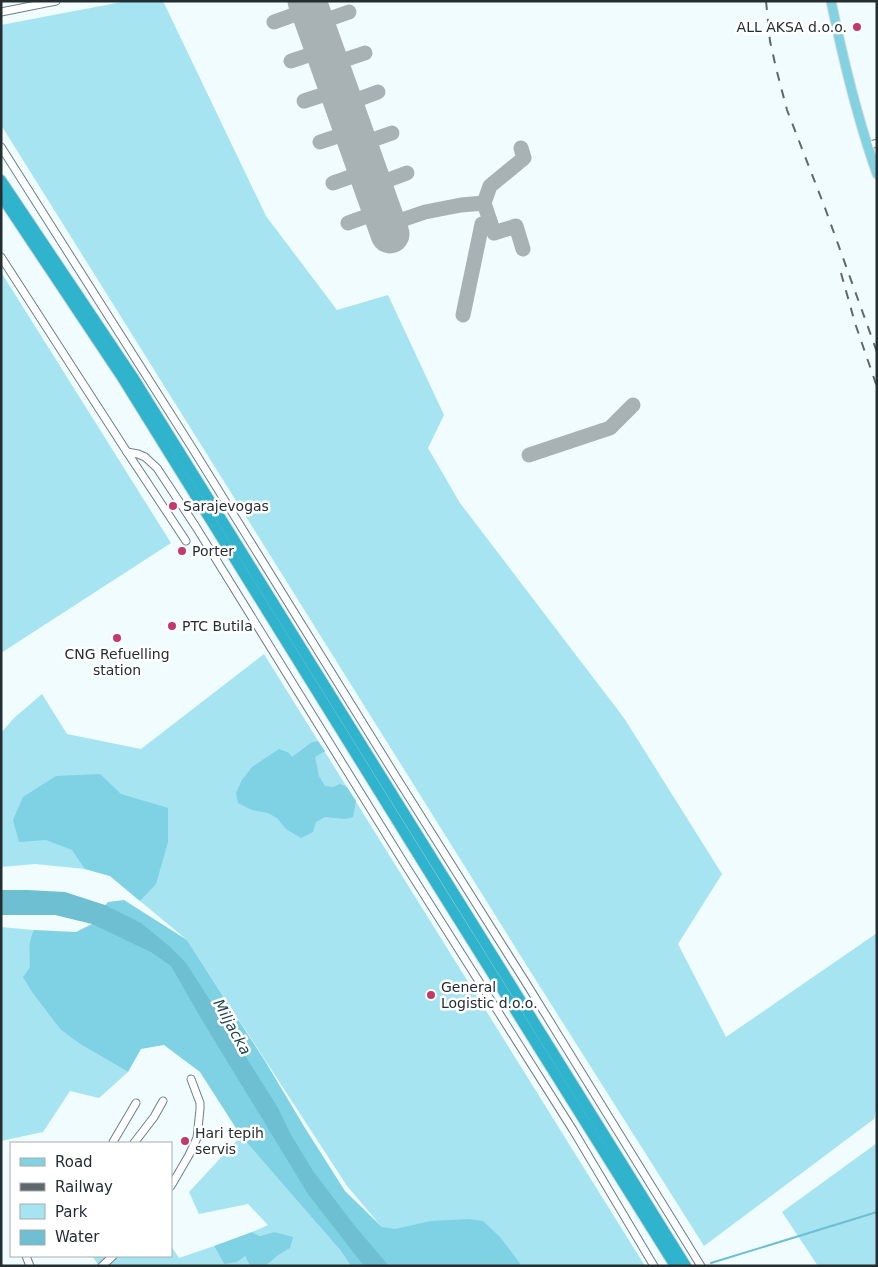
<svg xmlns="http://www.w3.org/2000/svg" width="878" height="1267" viewBox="0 0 878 1267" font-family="'DejaVu Sans',sans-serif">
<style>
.green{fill:#a6e4f2}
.forest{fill:#7fd1e4}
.water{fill:#6dbfd1}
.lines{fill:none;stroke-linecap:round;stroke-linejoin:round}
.stream{stroke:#6dbfd1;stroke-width:2}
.taxiway{stroke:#a8b2b5;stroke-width:15}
.runway{stroke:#a8b2b5;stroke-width:39}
.minor-casing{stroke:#698187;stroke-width:9}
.major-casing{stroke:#d8d9da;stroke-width:11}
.highway-casing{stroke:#d8d9da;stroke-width:12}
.minor{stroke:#fff;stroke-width:7}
.major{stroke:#83d2e1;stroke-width:9}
.highway{stroke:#30b4cd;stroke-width:10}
.rail{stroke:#5f696c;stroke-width:2;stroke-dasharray:9 9;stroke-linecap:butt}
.poi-dot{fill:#c4386a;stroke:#fff;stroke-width:2}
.labels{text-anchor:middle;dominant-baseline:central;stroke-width:5;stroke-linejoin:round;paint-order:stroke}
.poi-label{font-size:14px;fill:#242e31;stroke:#fff;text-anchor:start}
.water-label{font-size:15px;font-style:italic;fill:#1f454d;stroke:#fff}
</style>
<rect width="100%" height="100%" fill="#f1fcfe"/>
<g class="green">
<polygon points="127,1 163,1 266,216 337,310 388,295 444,415 428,448 460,503 624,718 722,874 678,944 726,1037 877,933 877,1105 874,1119 704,1246 532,974 1,125 1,25"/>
<polygon points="1,272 171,543 1,653"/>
<polygon points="264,654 645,1266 415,1266 347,1186 187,940 110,876 85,869 35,864 1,867 1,733 14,718 42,694 67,734 141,749"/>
<polygon points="1,927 34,930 31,937 29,954 31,967 61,1030 80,1044 128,1072 99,1098 70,1091 43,1132 1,1141"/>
<polygon points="241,1136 340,1250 351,1266 266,1266 277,1256 290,1248 274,1232 260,1236 252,1232 268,1225 248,1204 199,1214 189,1192"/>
<polygon points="877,1143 877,1266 818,1266 782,1212"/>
<polygon points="171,1246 179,1258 214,1246 224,1264 245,1256 250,1266 99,1266 92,1256 171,1256"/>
</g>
<g class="forest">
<polygon points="318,741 325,751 315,757 319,776 325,786 333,787 340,784 347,787 356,801 353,817 345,819 325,817 316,822 313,832 301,838 286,829 277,818 268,813 252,810 238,803 236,793 242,780 252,767 279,749 289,753 292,757 312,742"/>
<polygon points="100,774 121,794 168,808 168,842 156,884 140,901 110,876 85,869 72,850 46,840 19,842 13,820 23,797 56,776"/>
<path d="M124 900 187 940 265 1061 305 1128 345 1191 382 1227 395 1229 431 1221 469 1219 483 1221 500 1237 522 1266H351L340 1250 241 1136 200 1072 164 1045 141 1049 128 1072 80 1044 61 1030 32 992 23 977 30 967C29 954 28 941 34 930L76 932 92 924 97 914 108 902Z"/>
<polygon points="252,1232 260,1236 274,1232 293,1237 290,1248 277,1256 266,1266 250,1266 245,1256 237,1262 224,1264 214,1246"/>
</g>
<polygon class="water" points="1,890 27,890 65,892 105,905 141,923 169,946 186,963 231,1033 278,1108 290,1133 313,1171 354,1225 389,1266 364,1266 308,1194 202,1020 171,966 151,952 92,924 55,915 1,915"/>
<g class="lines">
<polyline class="stream" points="711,1263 877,1212"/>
<g class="taxiway">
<polyline points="274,22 310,9"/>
<polyline points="315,24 349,12"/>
<polyline points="291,61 324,50"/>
<polyline points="329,65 365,53"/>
<polyline points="304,101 338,90"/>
<polyline points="343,105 378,92"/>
<polyline points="320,142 353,131"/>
<polyline points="358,145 392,133"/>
<polyline points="333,183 367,171"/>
<polyline points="372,186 407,173"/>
<polyline points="484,203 490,186 524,158 521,148"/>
<polyline points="490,221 494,233 516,226 523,249"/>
<polyline points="348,223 381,211"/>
<polyline points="387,225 425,212 461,205 484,203 490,221 482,224 463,315"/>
<polyline points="529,455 610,428 633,405"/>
</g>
<polyline class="runway" points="307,1 390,234"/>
<g class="minor-casing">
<g id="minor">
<polyline points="1,12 56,1"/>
<polyline points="867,146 877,143"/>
<polyline points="1,147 191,446 395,775 528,986 701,1266"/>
<polyline points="1,257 127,452 186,541"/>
<polyline points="127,452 138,454 145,457 157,468 196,527 404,863 573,1130 654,1266"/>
<polyline points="113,1142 136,1103"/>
<polyline points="134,1143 154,1117 163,1101"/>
<polyline points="171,1186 189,1155 197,1138 200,1109 200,1103 191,1079"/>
<polyline points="26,1256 30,1266"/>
<polyline points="102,1266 113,1256"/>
</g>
</g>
<g class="major-casing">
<path id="major" d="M831 1C843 59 857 118 877 174"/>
</g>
<g class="highway-casing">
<g id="highway">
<polyline points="1,180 133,377 686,1266"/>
<polyline points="1,196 123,379 443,895 675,1266"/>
</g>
</g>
<use href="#minor" class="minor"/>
<use href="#major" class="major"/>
<use href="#highway" class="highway"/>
<g class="rail">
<polyline points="766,1 770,41 776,68 787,110 825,208 877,352"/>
<polyline points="841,273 855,323 877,387"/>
</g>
</g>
<g class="poi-dot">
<circle cx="857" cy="27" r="5"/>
<circle cx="173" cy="506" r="5"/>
<circle cx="182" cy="551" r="5"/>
<circle cx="172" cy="626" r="5"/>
<circle cx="117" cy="638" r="5"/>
<circle cx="431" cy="995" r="5"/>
<circle cx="185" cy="1141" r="5"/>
</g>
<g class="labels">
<g class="poi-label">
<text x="847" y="27" text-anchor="end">ALL AKSA d.o.o.</text>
<text x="183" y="506">Sarajevogas</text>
<text x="192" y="551">Porter</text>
<text x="182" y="626">PTC Butila</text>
<text x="117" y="654" text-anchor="middle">CNG Refuelling<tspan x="117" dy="16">station</tspan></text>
<text x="441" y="987">General<tspan x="441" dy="16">Logistic d.o.o.</tspan></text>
<text x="195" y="1133">Hari tepih<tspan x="195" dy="16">servis</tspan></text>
</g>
<g class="water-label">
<text transform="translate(232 1027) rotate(61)">Miljacka</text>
</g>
</g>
<rect width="878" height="1267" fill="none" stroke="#242e31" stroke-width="5"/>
<rect x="10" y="1142" width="162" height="115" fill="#ffffff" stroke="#a7abad"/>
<rect x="20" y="1158" width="25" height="8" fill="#83d2e1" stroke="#a7abad"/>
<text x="55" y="1167" font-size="15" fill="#242e31">Road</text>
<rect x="20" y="1183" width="25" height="8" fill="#5f696c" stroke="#a7abad"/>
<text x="55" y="1192" font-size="15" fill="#242e31">Railway</text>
<rect x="20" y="1204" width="25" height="15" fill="#a6e4f2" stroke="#a7abad"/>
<text x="55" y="1217" font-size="15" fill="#242e31">Park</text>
<rect x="20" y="1230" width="25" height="15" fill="#6dbfd1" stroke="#a7abad"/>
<text x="55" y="1242" font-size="15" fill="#242e31">Water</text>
</svg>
